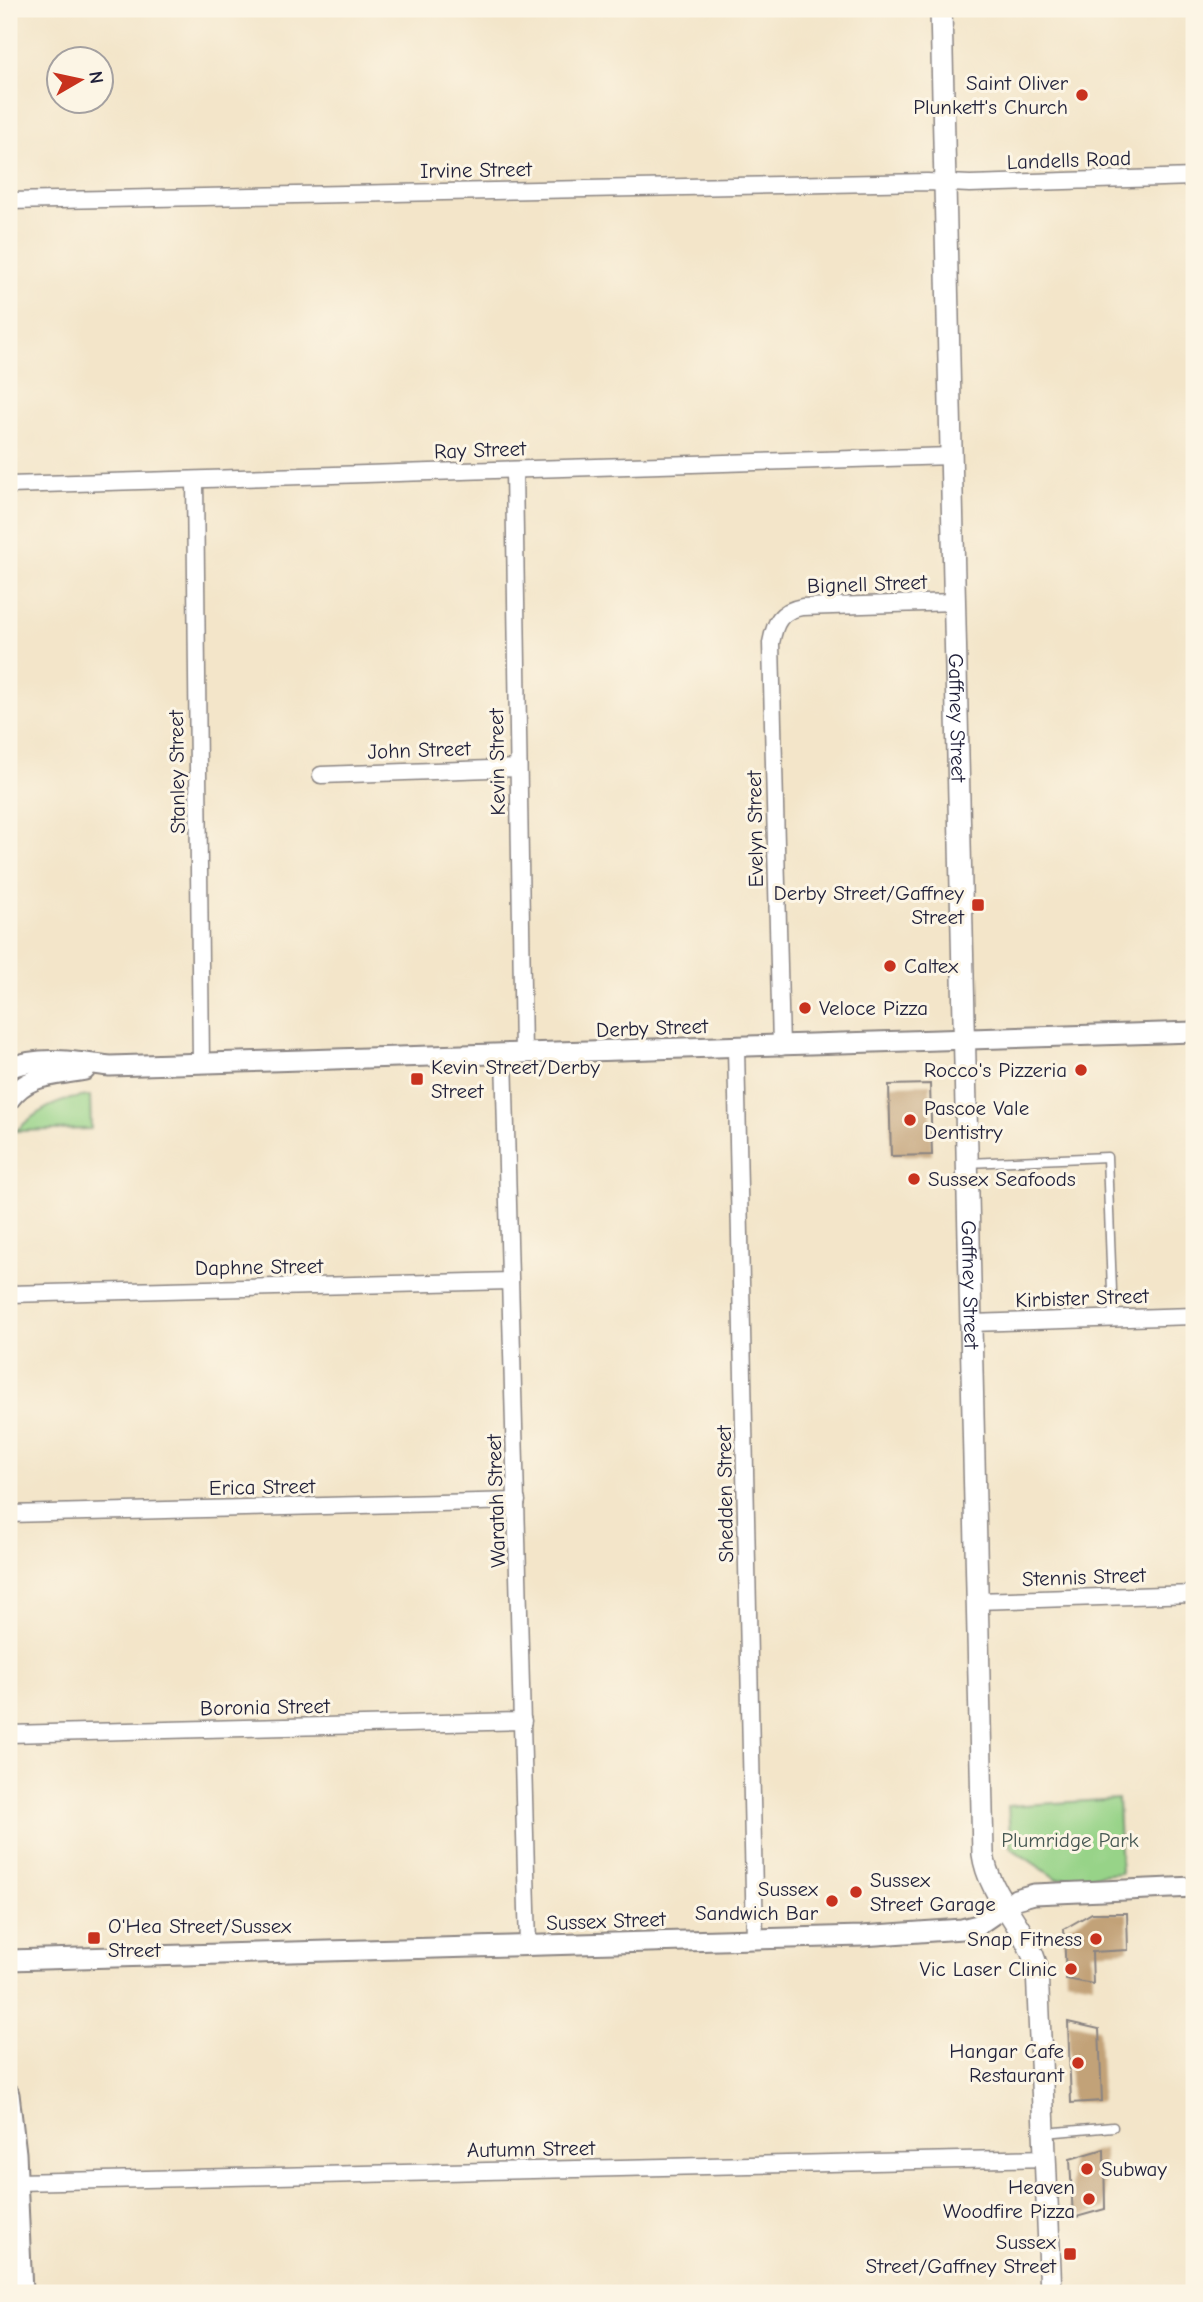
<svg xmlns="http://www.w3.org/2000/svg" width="1203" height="2302" viewBox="0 0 1203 2302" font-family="'Comic Neue',sans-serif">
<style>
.green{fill:#97d388;stroke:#5c7a62;stroke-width:2}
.building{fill:#c2a278}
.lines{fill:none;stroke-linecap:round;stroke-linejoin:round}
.service-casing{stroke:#8a8482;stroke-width:11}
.minor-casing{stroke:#8a8482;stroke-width:19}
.tertiary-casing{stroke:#8a8482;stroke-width:23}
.secondary-casing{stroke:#8a8482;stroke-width:24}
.service{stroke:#fff;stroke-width:8}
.minor{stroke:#fff;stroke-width:16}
.tertiary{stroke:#fff;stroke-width:19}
.secondary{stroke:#fff;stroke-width:21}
.poi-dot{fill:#c8321e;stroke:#fcf5e5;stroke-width:2.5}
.labels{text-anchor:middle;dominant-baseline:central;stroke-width:6;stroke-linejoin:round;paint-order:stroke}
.poi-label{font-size:21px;fill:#22223b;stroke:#fcf5e5;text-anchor:end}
.street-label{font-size:21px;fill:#22223b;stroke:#fcf5e5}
.park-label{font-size:21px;fill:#455752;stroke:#fcf5e5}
</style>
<rect width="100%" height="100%" fill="#fcf5e5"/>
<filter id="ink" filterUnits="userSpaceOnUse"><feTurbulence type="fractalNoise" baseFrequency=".0143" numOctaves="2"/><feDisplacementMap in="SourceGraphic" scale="14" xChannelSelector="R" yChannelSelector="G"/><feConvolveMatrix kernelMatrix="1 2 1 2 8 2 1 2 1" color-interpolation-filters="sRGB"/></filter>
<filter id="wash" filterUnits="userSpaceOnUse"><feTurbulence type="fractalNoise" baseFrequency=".00686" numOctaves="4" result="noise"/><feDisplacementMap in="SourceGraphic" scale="28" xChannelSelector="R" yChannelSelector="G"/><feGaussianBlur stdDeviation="1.57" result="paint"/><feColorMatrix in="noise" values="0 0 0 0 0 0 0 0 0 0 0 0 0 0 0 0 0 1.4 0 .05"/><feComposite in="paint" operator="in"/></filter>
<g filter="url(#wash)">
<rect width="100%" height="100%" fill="#f3e5c9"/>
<g class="green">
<path d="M90 1096 91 1129 16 1131C38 1110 59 1098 90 1096Z"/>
<polygon points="1118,1799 1121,1873 1057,1879 1011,1848 1008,1806"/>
</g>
<g id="blocks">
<g class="building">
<polygon points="930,1084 932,1155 891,1156 889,1085"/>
<polygon points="1092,1913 1127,1913 1128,1950 1092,1952 1093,1984 1066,1979 1064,1929"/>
<polygon points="1068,2022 1099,2029 1102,2101 1071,2103"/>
<polygon points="1104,2149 1105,2209 1073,2218 1070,2159"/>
</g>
</g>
</g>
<g filter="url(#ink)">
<use href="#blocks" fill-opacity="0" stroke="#8a8482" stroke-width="2"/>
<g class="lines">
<g class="service-casing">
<g id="service">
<polyline points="968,1163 1107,1157 1113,1318"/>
<polyline points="1045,2133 1113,2127"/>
</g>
</g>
<g class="minor-casing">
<g id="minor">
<polyline points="9,201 927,182 970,184 1194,177"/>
<polyline points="514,470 523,1054"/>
<polyline points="195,480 201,1063"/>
<polyline points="9,485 952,456"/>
<polyline points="321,775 518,768"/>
<path d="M781 1047 771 643C775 622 780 611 802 607L954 602"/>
<polyline points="736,1048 755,1940"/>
<polyline points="504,1055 528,1946"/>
<polyline points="9,1294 510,1281"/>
<polyline points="971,1323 1194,1316"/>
<polyline points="9,1514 517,1501"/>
<polyline points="976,1601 1194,1594"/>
<polyline points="9,1734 523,1721"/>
<polyline points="17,2182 1046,2158"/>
</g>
</g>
<g class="tertiary-casing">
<g id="tertiary">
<path d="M9 1068C41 1055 77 1062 110 1066L1194 1032"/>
<path d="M9 1100C28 1073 56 1076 85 1070"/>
<polyline points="9,1960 862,1936 962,1929 978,1925 1016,1899 1034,1894 1194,1887"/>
<polyline points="9,2094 16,2153 22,2293"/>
</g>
</g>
<g class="secondary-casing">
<g id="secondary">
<path id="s1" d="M941 9 983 1854C989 1897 1027 1927 1037 1968L1051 2293"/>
</g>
</g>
<use href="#service" class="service"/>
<use href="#minor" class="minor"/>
<use href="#tertiary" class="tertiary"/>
<use href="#secondary" class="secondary"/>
</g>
</g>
<g class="poi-dot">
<circle cx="1082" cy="95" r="7"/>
<rect x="971" y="898" width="14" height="14" rx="3.5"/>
<circle cx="890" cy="966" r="7"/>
<circle cx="805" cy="1008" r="7"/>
<circle cx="1081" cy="1070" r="7"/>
<rect x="410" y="1072" width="14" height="14" rx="3.5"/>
<circle cx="910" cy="1120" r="7"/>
<circle cx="914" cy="1179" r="7"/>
<circle cx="856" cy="1892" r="7"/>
<circle cx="832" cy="1901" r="7"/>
<rect x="87" y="1931" width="14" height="14" rx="3.5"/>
<circle cx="1096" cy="1939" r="7"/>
<circle cx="1071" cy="1969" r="7"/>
<circle cx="1078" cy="2063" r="7"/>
<circle cx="1087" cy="2169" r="7"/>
<circle cx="1089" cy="2199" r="7"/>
<rect x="1063" y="2247" width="14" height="14" rx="3.5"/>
</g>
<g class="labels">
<g class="poi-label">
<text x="1068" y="83">Saint Oliver<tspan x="1068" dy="24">Plunkett's Church</tspan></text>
<text x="964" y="893">Derby Street/Gaffney<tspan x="964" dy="24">Street</tspan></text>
<text x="904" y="966" text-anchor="start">Caltex</text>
<text x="819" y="1008" text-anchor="start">Veloce Pizza</text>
<text x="431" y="1067" text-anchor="start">Kevin Street/Derby<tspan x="431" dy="24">Street</tspan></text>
<text x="1067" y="1070">Rocco's Pizzeria</text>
<text x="924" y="1108" text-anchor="start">Pascoe Vale<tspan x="924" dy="24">Dentistry</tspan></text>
<text x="928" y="1179" text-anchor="start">Sussex Seafoods</text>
<text x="870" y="1880" text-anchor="start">Sussex<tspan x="870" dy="24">Street Garage</tspan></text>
<text x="818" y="1889">Sussex<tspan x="818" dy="24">Sandwich Bar</tspan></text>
<text x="108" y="1926" text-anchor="start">O'Hea Street/Sussex<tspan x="108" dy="24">Street</tspan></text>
<text x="1082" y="1939">Snap Fitness</text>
<text x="1057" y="1969">Vic Laser Clinic</text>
<text x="1064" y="2051">Hangar Cafe<tspan x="1064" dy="24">Restaurant</tspan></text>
<text x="1101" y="2169" text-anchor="start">Subway</text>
<text x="1075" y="2187">Heaven<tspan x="1075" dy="24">Woodfire Pizza</tspan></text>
<text x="1056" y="2242">Sussex<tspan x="1056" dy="24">Street/Gaffney Street</tspan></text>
</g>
<g class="street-label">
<text transform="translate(1069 160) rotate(-2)">Landells Road</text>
<text transform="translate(476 170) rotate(-1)">Irvine Street</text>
<text transform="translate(480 450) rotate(-2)">Ray Street</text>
<text transform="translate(867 584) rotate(-2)">Bignell Street</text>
<text stroke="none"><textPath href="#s1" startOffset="709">Gaffney Street</textPath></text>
<text transform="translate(419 750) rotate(-2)">John Street</text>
<text transform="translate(497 762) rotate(-91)">Kevin Street</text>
<text transform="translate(177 772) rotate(-91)">Stanley Street</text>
<text transform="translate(755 829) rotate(-91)">Evelyn Street</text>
<text transform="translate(652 1028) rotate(-2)">Derby Street</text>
<text transform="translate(259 1267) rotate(-1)">Daphne Street</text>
<text stroke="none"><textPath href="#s1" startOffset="1276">Gaffney Street</textPath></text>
<text transform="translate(1082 1298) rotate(-2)">Kirbister Street</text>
<text transform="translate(262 1487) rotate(-1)">Erica Street</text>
<text transform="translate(725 1494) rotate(-91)">Shedden Street</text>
<text transform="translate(496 1501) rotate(-92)">Waratah Street</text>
<text transform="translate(1084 1577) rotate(-2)">Stennis Street</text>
<text transform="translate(265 1707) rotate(-1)">Boronia Street</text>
<text transform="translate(606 1921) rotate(-2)">Sussex Street</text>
<text transform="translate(531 2149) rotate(-1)">Autumn Street</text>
</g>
<g class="park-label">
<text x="1070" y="1840">Plumridge Park</text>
</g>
</g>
<rect width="1203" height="2302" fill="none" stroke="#fcf5e5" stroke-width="35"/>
<g transform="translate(80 80) rotate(81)"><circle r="33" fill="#fcf5e5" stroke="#a5a1a1" stroke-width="2"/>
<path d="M0-5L12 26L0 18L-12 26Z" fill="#c8321e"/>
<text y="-10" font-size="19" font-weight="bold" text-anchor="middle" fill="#22223b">N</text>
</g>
</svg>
